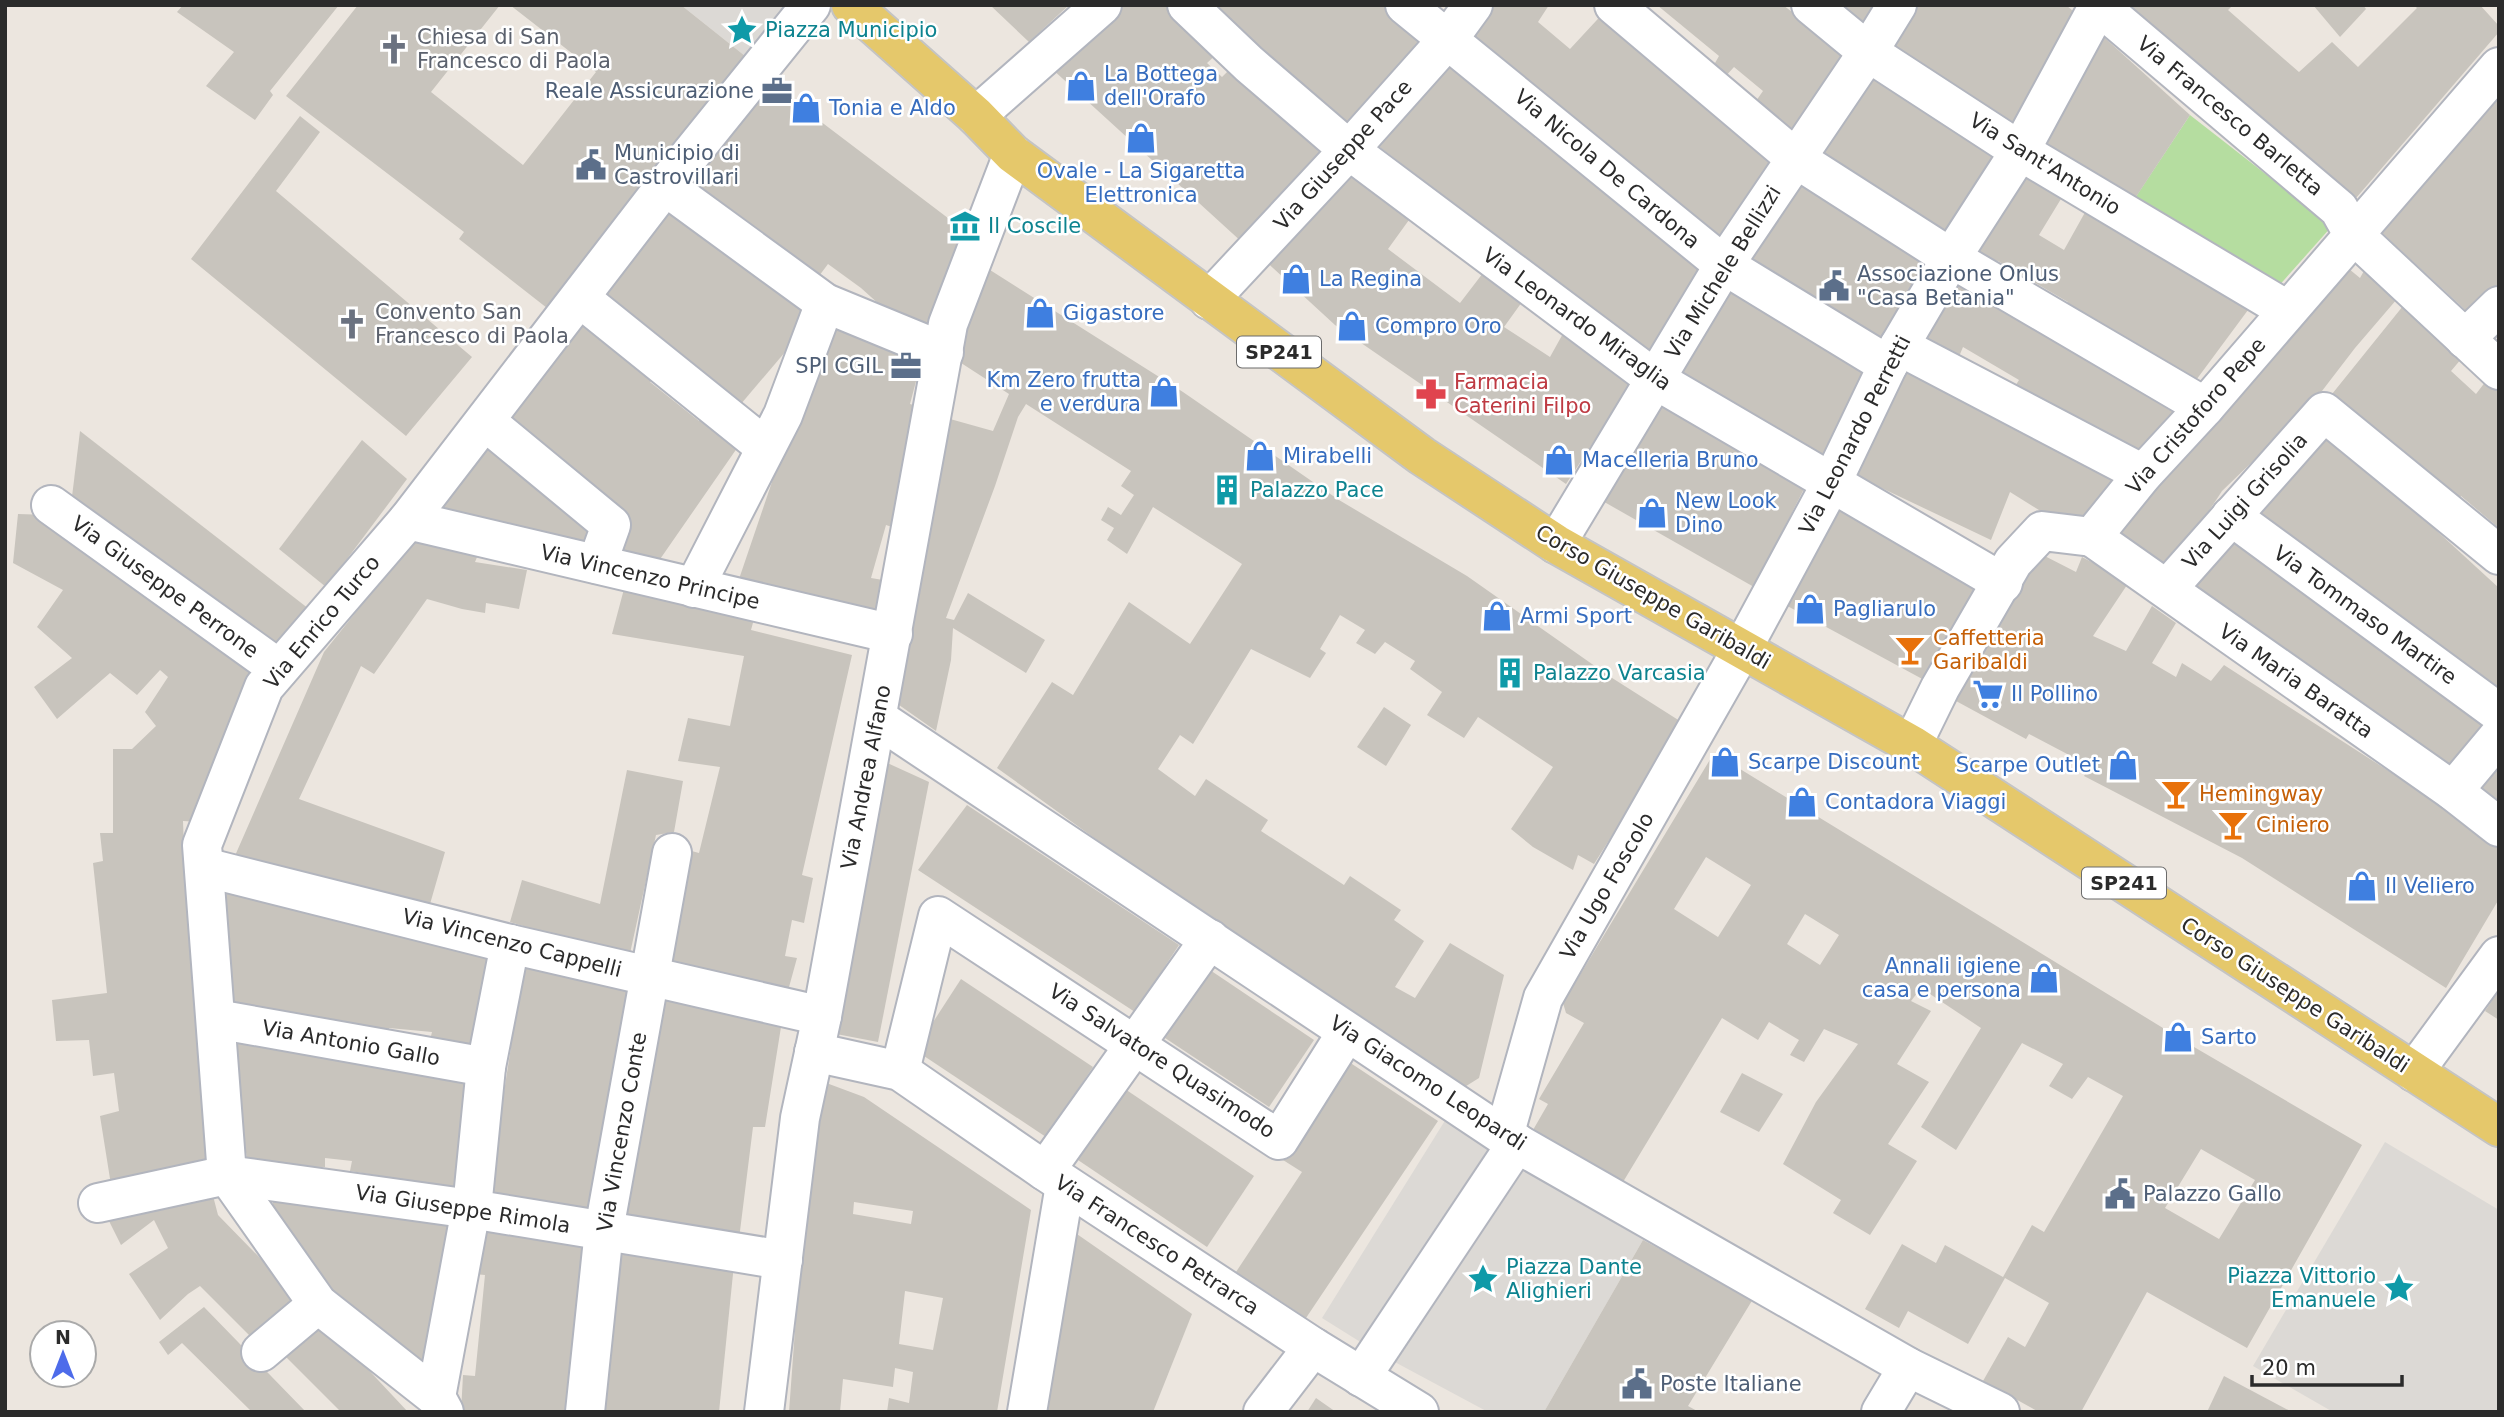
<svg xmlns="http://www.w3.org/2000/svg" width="2504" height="1417" viewBox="0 0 2504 1417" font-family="'DejaVu Sans',sans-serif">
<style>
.green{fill:#b5dda0}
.plaza{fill:#dcd9d5}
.building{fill:#c8c4bd;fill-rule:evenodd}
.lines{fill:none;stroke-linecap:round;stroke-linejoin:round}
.street-casing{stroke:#b2b5be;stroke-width:42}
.primary-casing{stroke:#c4c4c4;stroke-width:42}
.street{stroke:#fff;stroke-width:38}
.primary{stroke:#e5c86b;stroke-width:38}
.labels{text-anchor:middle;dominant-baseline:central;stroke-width:5;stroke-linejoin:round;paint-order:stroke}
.shield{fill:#fff;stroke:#6b6b6b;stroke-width:2}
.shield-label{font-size:19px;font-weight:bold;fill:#2b2b2b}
.culture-label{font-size:21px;fill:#0d838f;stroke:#fff;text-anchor:start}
.worship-label{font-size:21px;fill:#5b616d;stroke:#fff;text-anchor:start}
.shop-label{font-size:21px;fill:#366cbe;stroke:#fff;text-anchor:start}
.service-label{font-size:21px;fill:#4e5e75;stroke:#fff;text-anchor:start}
.street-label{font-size:21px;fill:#2b2b2b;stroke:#fff}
.health-label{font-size:21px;fill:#be3a42;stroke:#fff;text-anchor:start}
.food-label{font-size:21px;fill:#c56008;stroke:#fff;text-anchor:start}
</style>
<rect width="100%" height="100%" fill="#ece6df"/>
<polygon class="green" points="2190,115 2332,226 2277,288 2133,201"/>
<g class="plaza">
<polygon points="681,5 797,5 745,56"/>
<polygon points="1446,1119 1643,1240 1544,1412 1488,1412 1378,1353 1322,1318"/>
<polygon points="2385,1142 2499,1210 2499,1412 2333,1412 2253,1366"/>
</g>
<g class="building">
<polygon points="183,5 339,5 270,91 273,95 255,120 206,86 234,52 177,12"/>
<polygon points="358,5 500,5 431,92 523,165 596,72 510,5 681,5 745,56 547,308 459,239 464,232 286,96"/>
<polygon points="990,5 1069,5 1029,42"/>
<polygon points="1122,5 1174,5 1219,52 1207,63 1222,77 1232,67 1326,158 1244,244 1051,68"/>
<polygon points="1199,5 1387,5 1433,38 1351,139"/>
<polygon points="1488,5 1549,5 1538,22 1570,49 1608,8 1640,51 1672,80 1708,97 1776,158 1719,244 1467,33"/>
<polygon points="1657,5 1783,5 1850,57 1792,136 1756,101 1763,91 1734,67 1724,78 1711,70 1719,56"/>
<polygon points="1821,5 1880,5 1863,37"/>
<polygon points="1906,5 2066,5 2080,17 2014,132 1881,44"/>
<polygon points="2128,5 2233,5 2228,10 2299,72 2332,42 2358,67 2417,8 2414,5 2480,5 2499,26 2499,32 2350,205"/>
<polygon points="2313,5 2363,5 2366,9 2340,37"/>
<polygon points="2096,30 2190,115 2128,209 2028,146"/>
<polygon points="1447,54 1544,127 1535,138 1709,262 1649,353 1377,145"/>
<polygon points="1867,65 2010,153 1953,243 1810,155"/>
<polygon points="762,77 969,234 934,344 910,332 861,288 828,264 819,276 683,187"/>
<polygon points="2499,98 2499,292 2474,318 2380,231"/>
<polygon points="300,116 320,132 276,191 472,357 406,436 191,259"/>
<polygon points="1350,162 1414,213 1388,249 1460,303 1483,273 1522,302 1504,327 1550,357 1565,330 1634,380 1566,484 1335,325 1261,257"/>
<polygon points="2021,163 2064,194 2039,235 2064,250 2088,207 2248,310 2188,391 2062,309 2068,302 1998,261 1973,258"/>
<polygon points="1796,175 1934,255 1881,350 1797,287 1793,295 1739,261"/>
<polygon points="673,202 814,318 735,411 600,296"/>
<polygon points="979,263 1183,392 1339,500 1467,576 1609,676 1683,723 1594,864 1578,855 1573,870 1533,847 1511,829 1553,767 1478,717 1464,738 1427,715 1442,692 1410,669 1415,661 1385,642 1375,654 1356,643 1365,630 1340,615 1320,649 1326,653 1310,678 1251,649 1193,744 1180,735 1158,769 1195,796 1206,779 1268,820 1261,831 1344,885 1350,876 1401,910 1394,920 1424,941 1395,987 1415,998 1450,943 1504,975 1479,1078 1463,1088 1182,901 997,768 1052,682 1073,695 1129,602 1190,644 1242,564 1153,507 1127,554 1107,540 1114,528 1101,520 1108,507 1121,515 1134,495 1121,486 1131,471 1026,404 1018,417 995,486 946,618 954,620 968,593 1045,640 1026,673 953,628 951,660 936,731 892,700 943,417 993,431 1009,394 958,361"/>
<polygon points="2343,264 2360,278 2365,269 2397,299 2355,348 2312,404 2222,491 2205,517 2152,574 2100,533"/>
<polygon points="1957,271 2173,412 2133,460 2012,391 2019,380 1963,347 1958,359 1917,336"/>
<polygon points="1726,287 1879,372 1831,467 1673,375"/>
<polygon points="2403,306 2462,358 2451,371 2476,394 2486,381 2499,392 2499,528 2461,496 2454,506 2324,404"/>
<polygon points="588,314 661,373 650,382 699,421 706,415 742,441 656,565 618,555 502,422"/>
<polygon points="837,324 909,351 906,358 920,366 910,404 923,408 895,528 886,525 871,578 883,580 875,617 738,582 809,373"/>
<polygon points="1906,362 2115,479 2076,527 2047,515 2010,492 1991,540 1850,473"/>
<polygon points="1654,397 1806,485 1754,587 1592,495"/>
<polygon points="80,431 309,609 275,655 71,505"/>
<polygon points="2328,431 2499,588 2499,708 2250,519"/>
<polygon points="362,440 407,479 326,587 279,549"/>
<polygon points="486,440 604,526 592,550 438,512"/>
<polygon points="1828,503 1980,590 1926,681 1780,602"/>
<polygon points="18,514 49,515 267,675 201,822 183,821 184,849 219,1172 111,1185 100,1116 119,1111 114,1073 93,1076 89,1040 56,1041 52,1000 107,993 93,863 103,861 100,833 113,833 113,749 132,749 156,726 145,712 168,677 160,670 137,695 110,673 57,719 34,687 72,658 37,627 63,590 13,563"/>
<polygon points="416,537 480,550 475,562 527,570 519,609 486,603 485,613 462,609 427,599 374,674 361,666 299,799 445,852 428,911 234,858 324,652"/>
<polygon points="2235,538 2489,717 2446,771 2191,584"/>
<polygon points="2033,550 2076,572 2082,557 2129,582 2093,636 2126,651 2152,606 2176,623 2152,663 2176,677 2182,663 2211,681 2224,665 2499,842 2499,899 2446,988 2242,858 2084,776 2090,766 2029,734 2026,739 1945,695"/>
<polygon points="624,589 754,619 751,630 852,655 802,875 813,878 804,923 792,920 785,956 797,958 786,998 660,971 688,850 699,853 720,767 678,761 688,718 730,726 744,656 612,634"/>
<polygon points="1384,707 1411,725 1386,766 1357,747"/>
<polygon points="2499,742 2499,813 2464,786"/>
<path d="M1714 753 2194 1047 2362 1145 2247 1348 2147 1292 2081 1412H2039L1983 1381 2008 1337 2025 1347 2049 1303 2005 1278 1968 1344 1908 1311 1899 1328 1865 1309 1902 1244 1936 1263 1945 1245 2003 1277 2032 1225 2044 1232 2123 1096 2088 1077 2072 1099 2049 1086 2063 1064 2022 1043 1956 1150 1921 1127 1981 1028 1921 988 1911 1001 1931 1011 1897 1064 1929 1082 1888 1144 1917 1161 1870 1235 1833 1213 1841 1200 1783 1164 1816 1102 1858 1044 1824 1029 1804 1062 1790 1055 1799 1040 1769 1022 1758 1040 1722 1018 1623 1182 1533 1130 1548 1104 1539 1099 1584 1023 1566 1013 1563 1003ZM1706 857 1751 885 1718 937 1674 909ZM1805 914 1839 935 1820 965 1787 944ZM2201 1149 2255 1180 2219 1239 2165 1208Z"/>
<polygon points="883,761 929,782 878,1042 831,1033"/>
<polygon points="627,770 683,781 674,832 656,835 629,958 510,922 522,880 600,904"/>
<polygon points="967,805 1179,945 1135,1012 918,870"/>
<polygon points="227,890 318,904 314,915 490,958 470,1051 429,1044 432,1032 389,1028 388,1037 225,1007 221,947"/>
<polygon points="516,961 630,991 591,1222 479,1204 489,1109 501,1111 511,1047 500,1043"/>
<polygon points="1204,966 1314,1040 1269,1107 1159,1034"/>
<polygon points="961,979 1093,1067 1046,1137 915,1050"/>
<polygon points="2499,990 2499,1020 2485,1011"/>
<polygon points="656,995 781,1027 765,1127 753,1127 738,1247 615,1225"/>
<polygon points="229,1035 466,1071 456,1188 350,1171 352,1161 325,1158 325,1167 248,1166"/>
<polygon points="1349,1062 1438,1121 1306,1318 1236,1272 1302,1172 1283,1160"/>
<polygon points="1742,1073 1783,1094 1759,1132 1720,1112"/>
<path d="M821 1081 864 1097 1031 1210 997 1412H887L889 1398 909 1403 913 1372 895 1368 893 1387 843 1379 840 1412H789L804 1207ZM854 1202 913 1211 911 1224 853 1214ZM905 1291 943 1298 933 1350 899 1344Z"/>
<polygon points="1122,1087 1254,1176 1207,1247 1075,1158"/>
<polygon points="212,1192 218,1215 303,1302 256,1342 200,1286 188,1294 160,1320 129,1274 168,1248 154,1220 121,1245 105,1213"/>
<polygon points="273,1193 452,1217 434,1369 383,1340 320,1280 273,1208"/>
<polygon points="479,1224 498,1234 499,1230 583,1238 565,1412 461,1412 463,1375 475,1376 485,1275 474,1274"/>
<polygon points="1074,1232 1192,1314 1153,1412 1034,1412"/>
<polygon points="1643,1240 1753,1299 1688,1406 1699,1412 1544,1412"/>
<polygon points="622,1250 734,1264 719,1412 605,1412"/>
<polygon points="204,1307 306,1412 252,1412 182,1343 168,1355 159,1342"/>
<polygon points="318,1324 348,1348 408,1412 341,1412 284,1355"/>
<polygon points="2224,1376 2292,1412 2207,1412"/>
<polygon points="1316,1398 1336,1412 1307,1412"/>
</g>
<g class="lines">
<g class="street-casing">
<g id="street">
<polyline points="1187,5 1249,64 1349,150 1656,380 2003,583"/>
<polyline points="1405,5 1724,265 1888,365"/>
<polyline points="1614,5 1795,158 1951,258 2205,407"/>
<polyline points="1811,5 1868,52 2020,151 2287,310"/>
<polyline points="2098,5 2339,209 2353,234 2499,370"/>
<polyline points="976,116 1102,5"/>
<polyline points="665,186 825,303 944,352"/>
<polyline points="580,298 765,447"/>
<polyline points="1209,300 1349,150 1449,38 1473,5"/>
<polyline points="2465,339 2499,306"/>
<polyline points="1899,346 2143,474"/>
<polyline points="485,421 611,525 597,564"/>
<polyline points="51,505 279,669"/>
<polyline points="2231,516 2499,713"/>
<polyline points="408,520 893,634"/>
<polyline points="2092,537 2453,791 2499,827"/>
<polyline points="1556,544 1724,265 1868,52 1897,5"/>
<polyline points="694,588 783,415 825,303"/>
<polyline points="2167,589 2324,412 2499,555"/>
<polyline points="877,718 1504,1136 1908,1367 2000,1412"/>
<polyline points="1912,745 1940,688 2013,562 2042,531 2092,537 2143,474 2205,407 2499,67"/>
<polyline points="2453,791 2499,736"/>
<polyline points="204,867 510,944 822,1016"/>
<polyline points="216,1019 486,1067"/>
<polyline points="814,1052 900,1071 1045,1171 1313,1347 1419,1412"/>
<polyline points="900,1071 938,916 1279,1140 1347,1032"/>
<polyline points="2414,1072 2499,956"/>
<polyline points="1504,1136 1543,998 1742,649 1831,484 1888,365 1951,258 2020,151 2099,5"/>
<polyline points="1045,1171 1210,939"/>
<polyline points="98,1203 227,1175 471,1209 783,1260"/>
<polyline points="261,1352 318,1304"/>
<polyline points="1361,1377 1517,1143"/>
<polyline points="436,1397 473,1198 486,1067 510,944"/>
<polyline points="444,1412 436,1397 318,1304 227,1175 202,845 264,687 408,520 665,186 811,5"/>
<polyline points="585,1412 604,1230 672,853"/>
<polyline points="764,1412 800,1118 822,1016 948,324 1013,154"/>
<polyline points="1027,1412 1065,1185"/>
<polyline points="1263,1412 1313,1347"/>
<polyline points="1881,1412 1908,1367"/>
</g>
</g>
<g class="primary-casing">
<polyline id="primary" points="851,5 976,116 1013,154 1422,456 1556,544 1912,745 2499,1127"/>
</g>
<use href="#street" class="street"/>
<use href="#primary" class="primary"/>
</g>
<defs>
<g id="sight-bare" transform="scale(2.415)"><path d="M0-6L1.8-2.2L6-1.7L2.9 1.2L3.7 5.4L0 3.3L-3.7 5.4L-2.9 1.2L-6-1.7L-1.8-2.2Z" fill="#0f9aa8" stroke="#fff" stroke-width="2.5" paint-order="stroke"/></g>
<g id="church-bare" transform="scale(2.415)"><path d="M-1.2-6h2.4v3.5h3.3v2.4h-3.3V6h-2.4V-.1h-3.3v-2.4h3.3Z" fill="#6b7280" stroke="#fff" stroke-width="2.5" paint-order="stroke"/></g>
<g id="shop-bare" transform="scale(2.415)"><path d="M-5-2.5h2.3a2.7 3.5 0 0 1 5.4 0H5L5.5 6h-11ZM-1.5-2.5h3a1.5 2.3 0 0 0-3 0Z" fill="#3f7fe0" stroke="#fff" stroke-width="2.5" paint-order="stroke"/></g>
<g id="office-bare" transform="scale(2.415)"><path d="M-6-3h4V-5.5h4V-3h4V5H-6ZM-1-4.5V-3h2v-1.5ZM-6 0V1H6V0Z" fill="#5c6f8a" stroke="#fff" stroke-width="2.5" paint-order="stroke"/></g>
<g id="civic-bare" transform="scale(2.415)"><path d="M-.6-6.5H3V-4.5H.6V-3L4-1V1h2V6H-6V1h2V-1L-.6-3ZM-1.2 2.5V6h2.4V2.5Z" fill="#5c6f8a" stroke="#fff" stroke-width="2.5" paint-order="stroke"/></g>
<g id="museum-bare" transform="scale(2.415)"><path d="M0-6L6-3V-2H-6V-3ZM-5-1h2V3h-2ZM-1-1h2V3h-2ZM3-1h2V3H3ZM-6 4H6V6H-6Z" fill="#0f9aa8" stroke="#fff" stroke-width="2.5" paint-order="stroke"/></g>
<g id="pharmacy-bare" transform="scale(2.415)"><path d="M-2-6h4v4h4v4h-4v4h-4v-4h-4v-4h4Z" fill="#e0444e" stroke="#fff" stroke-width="2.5" paint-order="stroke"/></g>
<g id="building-bare" transform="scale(2.415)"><path d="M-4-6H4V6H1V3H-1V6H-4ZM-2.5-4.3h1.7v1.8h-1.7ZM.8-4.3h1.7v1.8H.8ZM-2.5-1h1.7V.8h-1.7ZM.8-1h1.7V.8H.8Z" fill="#0f9aa8" stroke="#fff" stroke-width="2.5" paint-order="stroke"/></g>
<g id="bar-bare" transform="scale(2.415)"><path d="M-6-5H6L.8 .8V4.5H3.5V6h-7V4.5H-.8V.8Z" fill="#e8710a" stroke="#fff" stroke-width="2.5" paint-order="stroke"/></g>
<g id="supermarket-bare" transform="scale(2.415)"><path d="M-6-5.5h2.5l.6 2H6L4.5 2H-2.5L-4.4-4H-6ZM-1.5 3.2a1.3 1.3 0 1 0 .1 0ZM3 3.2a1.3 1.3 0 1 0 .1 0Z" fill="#3f7fe0" stroke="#fff" stroke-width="2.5" paint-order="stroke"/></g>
</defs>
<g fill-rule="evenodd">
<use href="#sight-bare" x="742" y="30"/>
<use href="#church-bare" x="394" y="49"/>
<use href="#shop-bare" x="1081" y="86"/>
<use href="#office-bare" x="777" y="91"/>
<use href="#shop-bare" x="806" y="108"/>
<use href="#shop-bare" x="1141" y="138"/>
<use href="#civic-bare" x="591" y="165"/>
<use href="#museum-bare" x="965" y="226"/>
<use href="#shop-bare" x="1296" y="279"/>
<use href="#civic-bare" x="1834" y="286"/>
<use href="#shop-bare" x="1040" y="313"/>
<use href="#church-bare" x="352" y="324"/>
<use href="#shop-bare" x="1352" y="326"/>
<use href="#office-bare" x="906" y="366"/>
<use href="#shop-bare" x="1164" y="392"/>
<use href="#pharmacy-bare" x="1431" y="394"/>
<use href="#shop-bare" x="1260" y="456"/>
<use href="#shop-bare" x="1559" y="460"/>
<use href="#building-bare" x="1227" y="490"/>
<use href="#shop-bare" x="1652" y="513"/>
<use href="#shop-bare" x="1810" y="609"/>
<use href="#shop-bare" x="1497" y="616"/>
<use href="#bar-bare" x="1910" y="650"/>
<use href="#building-bare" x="1510" y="673"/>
<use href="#supermarket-bare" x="1988" y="694"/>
<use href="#shop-bare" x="1725" y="762"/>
<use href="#shop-bare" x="2123" y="765"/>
<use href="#bar-bare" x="2176" y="794"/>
<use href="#shop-bare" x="1802" y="802"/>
<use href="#bar-bare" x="2233" y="825"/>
<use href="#shop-bare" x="2362" y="886"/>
<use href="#shop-bare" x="2044" y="978"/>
<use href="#shop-bare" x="2178" y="1037"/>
<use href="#civic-bare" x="2120" y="1194"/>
<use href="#sight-bare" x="1483" y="1279"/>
<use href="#sight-bare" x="2399" y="1288"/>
<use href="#civic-bare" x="1637" y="1384"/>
</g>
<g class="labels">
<g class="shield">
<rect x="1237" y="336.5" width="84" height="31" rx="5"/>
<rect x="2082" y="867.5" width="84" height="31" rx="5"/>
</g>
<g class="shield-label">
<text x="1279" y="352">SP241</text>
<text x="2124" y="883">SP241</text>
</g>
<g class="culture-label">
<text x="765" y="30">Piazza Municipio</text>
<text x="988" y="226">Il Coscile</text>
<text x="1250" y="490">Palazzo Pace</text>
<text x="1533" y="673">Palazzo Varcasia</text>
<text x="1506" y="1267">Piazza Dante<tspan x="1506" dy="24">Alighieri</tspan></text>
<text x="2376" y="1276" text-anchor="end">Piazza Vittorio<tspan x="2376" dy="24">Emanuele</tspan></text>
</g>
<g class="worship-label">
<text x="417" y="37">Chiesa di San<tspan x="417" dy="24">Francesco di Paola</tspan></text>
<text x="375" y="312">Convento San<tspan x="375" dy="24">Francesco di Paola</tspan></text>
</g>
<g class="shop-label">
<text x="1104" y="74">La Bottega<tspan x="1104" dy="24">dell'Orafo</tspan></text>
<text x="829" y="108">Tonia e Aldo</text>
<text x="1141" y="171" text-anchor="middle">Ovale - La Sigaretta<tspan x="1141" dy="24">Elettronica</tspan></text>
<text x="1319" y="279">La Regina</text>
<text x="1063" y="313">Gigastore</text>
<text x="1375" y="326">Compro Oro</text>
<text x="1141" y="380" text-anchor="end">Km Zero frutta<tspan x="1141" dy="24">e verdura</tspan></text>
<text x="1283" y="456">Mirabelli</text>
<text x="1582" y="460">Macelleria Bruno</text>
<text x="1675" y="501">New Look<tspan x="1675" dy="24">Dino</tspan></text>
<text x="1833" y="609">Pagliarulo</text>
<text x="1520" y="616">Armi Sport</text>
<text x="2011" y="694">Il Pollino</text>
<text x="1748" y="762">Scarpe Discount</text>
<text x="2100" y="765" text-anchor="end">Scarpe Outlet</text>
<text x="1825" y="802">Contadora Viaggi</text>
<text x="2385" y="886">Il Veliero</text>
<text x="2021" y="966" text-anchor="end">Annali igiene<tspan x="2021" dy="24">casa e persona</tspan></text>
<text x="2201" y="1037">Sarto</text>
</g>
<g class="service-label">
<text x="754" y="91" text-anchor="end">Reale Assicurazione</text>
<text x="614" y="153">Municipio di<tspan x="614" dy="24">Castrovillari</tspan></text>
<text x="1857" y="274">Associazione Onlus<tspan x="1857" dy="24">"Casa Betania"</tspan></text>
<text x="883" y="366" text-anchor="end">SPI CGIL</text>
<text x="2143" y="1194">Palazzo Gallo</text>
<text x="1660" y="1384">Poste Italiane</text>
</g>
<g class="street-label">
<text transform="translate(2230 116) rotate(40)">Via Francesco Barletta</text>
<text transform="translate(1343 155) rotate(-48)">Via Giuseppe Pace</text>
<text transform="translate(2045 164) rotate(32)">Via Sant'Antonio</text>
<text transform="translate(1607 169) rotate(40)">Via Nicola De Cardona</text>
<text transform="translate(1723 272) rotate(-58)">Via Michele Bellizzi</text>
<text transform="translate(1577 319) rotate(36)">Via Leonardo Miraglia</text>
<text transform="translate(2196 416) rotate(-49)">Via Cristoforo Pepe</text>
<text transform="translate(1855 435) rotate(-63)">Via Leonardo Perretti</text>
<text transform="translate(2245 501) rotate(-48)">Via Luigi Grisolia</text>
<text transform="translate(650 577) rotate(13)">Via Vincenzo Principe</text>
<text transform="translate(165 587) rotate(36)">Via Giuseppe Perrone</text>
<text transform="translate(1653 597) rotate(30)">Corso Giuseppe Garibaldi</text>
<text transform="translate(2365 615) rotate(36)">Via Tommaso Martire</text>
<text transform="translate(322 622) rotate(-50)">Via Enrico Turco</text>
<text transform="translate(2296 681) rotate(35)">Via Maria Baratta</text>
<text transform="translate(866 777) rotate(-79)">Via Andrea Alfano</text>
<text transform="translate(1607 886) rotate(-60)">Via Ugo Foscolo</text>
<text transform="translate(512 943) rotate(14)">Via Vincenzo Cappelli</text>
<text transform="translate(2295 995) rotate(33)">Corso Giuseppe Garibaldi</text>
<text transform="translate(351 1043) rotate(10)">Via Antonio Gallo</text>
<text transform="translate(1162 1061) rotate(33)">Via Salvatore Quasimodo</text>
<text transform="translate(1428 1083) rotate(33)">Via Giacomo Leopardi</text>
<text transform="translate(622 1132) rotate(-80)">Via Vincenzo Conte</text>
<text transform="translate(463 1209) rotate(9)">Via Giuseppe Rimola</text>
<text transform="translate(1157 1245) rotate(33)">Via Francesco Petrarca</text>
</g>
<g class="health-label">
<text x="1454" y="382">Farmacia<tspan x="1454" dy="24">Caterini Filpo</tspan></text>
</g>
<g class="food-label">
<text x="1933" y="638">Caffetteria<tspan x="1933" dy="24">Garibaldi</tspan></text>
<text x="2199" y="794">Hemingway</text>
<text x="2256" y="825">Ciniero</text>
</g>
</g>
<rect width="2504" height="1417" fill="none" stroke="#2b2b2b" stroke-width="14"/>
<g transform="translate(63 1354)"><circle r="33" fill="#ffffff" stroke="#aaaaaa" stroke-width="2"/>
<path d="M0-5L12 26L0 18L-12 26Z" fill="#4d6bea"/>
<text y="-10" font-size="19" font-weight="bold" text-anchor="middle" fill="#2b2b2b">N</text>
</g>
<path d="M2252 1375v10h150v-10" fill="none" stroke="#2b2b2b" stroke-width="3.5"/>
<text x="2262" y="1375" font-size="21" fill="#2b2b2b" stroke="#ffffff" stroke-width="5" paint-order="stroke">20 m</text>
</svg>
